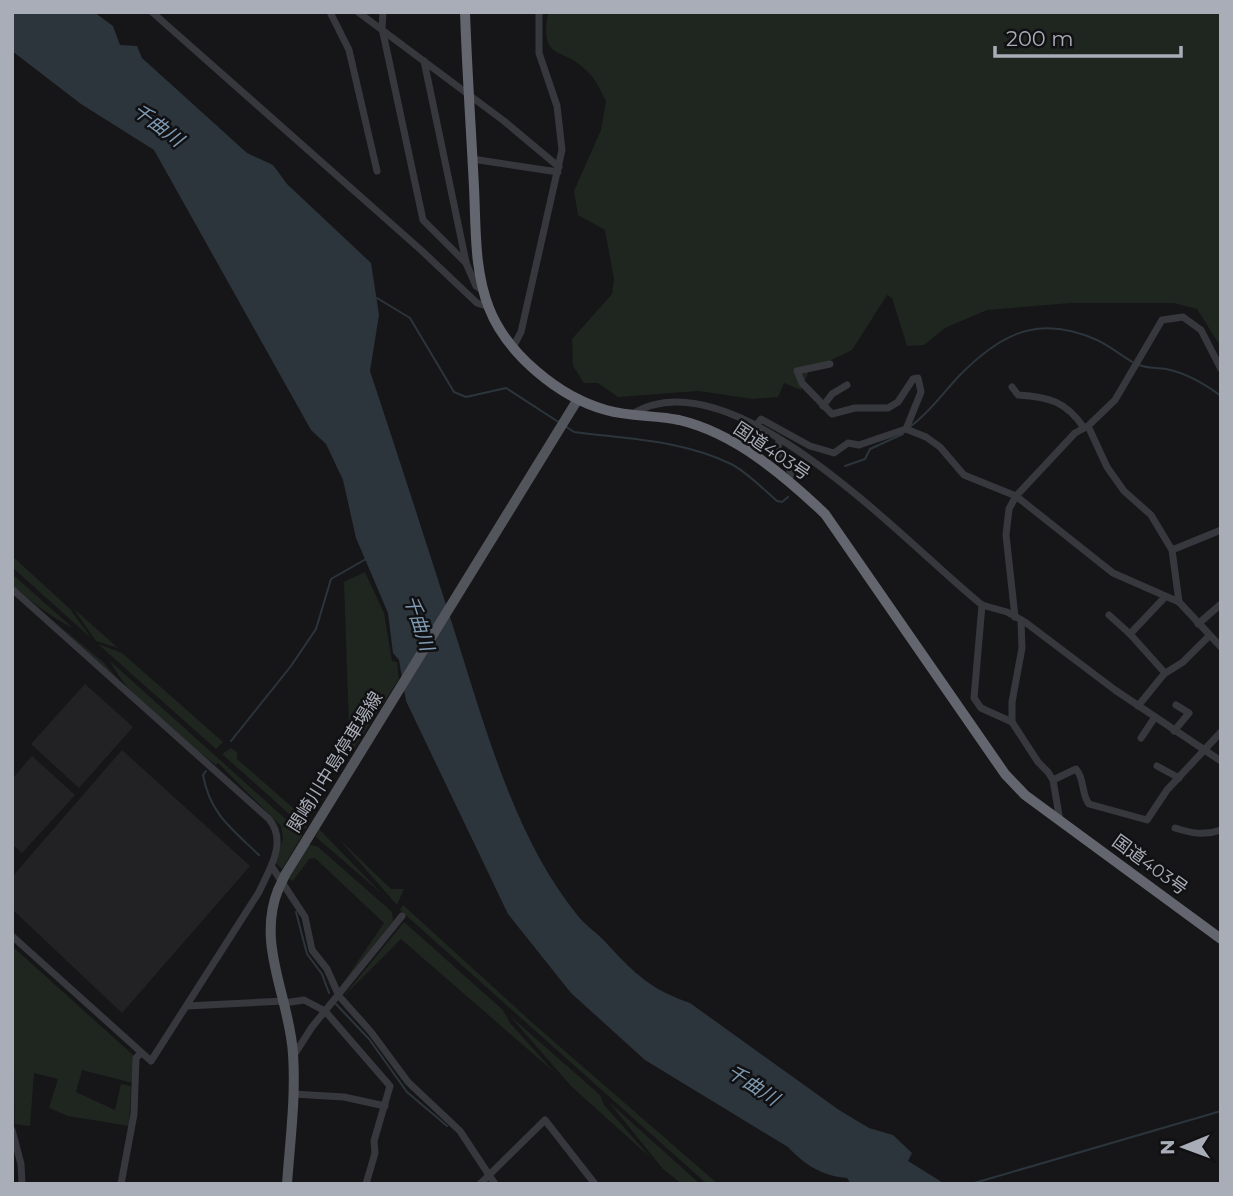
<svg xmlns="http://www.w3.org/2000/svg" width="1233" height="1196" viewBox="0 0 1233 1196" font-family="Montserrat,'Noto Sans JP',sans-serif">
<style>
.built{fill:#222225}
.green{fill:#1e261f}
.water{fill:#2c353c}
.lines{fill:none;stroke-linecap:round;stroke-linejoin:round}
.stream{stroke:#2c353c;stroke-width:2}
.minor{stroke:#37383d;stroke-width:7}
.major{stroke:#53555c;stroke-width:10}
.highway{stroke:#63666e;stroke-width:10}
.major-bridge{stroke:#53555c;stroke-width:10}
.labels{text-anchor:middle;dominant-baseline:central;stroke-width:5;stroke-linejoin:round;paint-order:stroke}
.street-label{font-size:18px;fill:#a8adb8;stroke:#111113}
.water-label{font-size:19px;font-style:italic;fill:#7f9bb3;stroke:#111113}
</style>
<rect width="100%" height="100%" fill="#161618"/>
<g class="built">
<polygon points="85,684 133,727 79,788 31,744"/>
<polygon points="122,750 250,866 122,1013 12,909 12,877"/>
<polygon points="32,756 75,795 22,853 12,844 12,779"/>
</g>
<g class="green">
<path d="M548 12H1221V347L1197 309 1174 303H1071L987 310 945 328 924 345 907 346 892 298 887 295 852 350 809 371 801 390 784 383 778 397 753 399 698 391 618 397 598 383H584L573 366 572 339 612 294 614 279 605 230 578 215 574 191 601 130 606 101C601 92 596 80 589 73 564 45 539 64 548 12Z"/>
<polygon points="12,556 70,609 91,638 12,567"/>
<polygon points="365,572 384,613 392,661 397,662 399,679 350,754 344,582"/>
<path d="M12 574 73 628C51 617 31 601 12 585Z"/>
<polygon points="73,608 118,648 96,641"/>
<polygon points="50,618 104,663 119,680"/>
<polygon points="98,644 122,653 223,742 216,749"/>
<path d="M110 661 300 832 302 836 282 869 276 863 283 838 281 826 218 763 216 765C179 736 132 703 110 661Z"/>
<polygon points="231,748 237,752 237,759 308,821 306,829 222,754"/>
<polygon points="319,829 382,894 316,837"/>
<polygon points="338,838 391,889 404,889 397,905"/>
<polygon points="308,844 318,847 392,912 393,921 341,986 384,923 315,858 309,859 293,881 287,878"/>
<polygon points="403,905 536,1026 718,1184 707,1184 400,910"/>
<polygon points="404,922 503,1010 510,1023 554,1072 401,939 343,997"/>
<polygon points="12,946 133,1055 133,1083 82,1070 76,1092 115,1110 121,1084 131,1086 129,1126 68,1116 49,1108 58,1079 34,1073 30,1126 15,1124"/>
<polygon points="510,1016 600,1095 604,1105 652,1159 571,1086"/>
<polygon points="609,1102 700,1184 682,1184 663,1169"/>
</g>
<path class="water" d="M12 12H94L113 26 120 45 137 46 142 58 247 153 273 165 287 184 371 263 379 315 370 371C397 452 423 533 449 614 482 714 511 834 578 916 587 927 600 935 609 946 635 974 652 990 690 1003L839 1110 869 1128 893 1135 912 1153 908 1161 945 1184H851L847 1178C822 1176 805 1165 788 1147L645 1060 571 993 508 914 406 701 399 660 393 653 388 613 356 538 343 480 326 444 311 430 154 150 81 104 12 51Z"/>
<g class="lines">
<g class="stream">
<polyline points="377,298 410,318 454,392 466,397 506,388 560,423"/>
<path d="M1139 365C1149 369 1157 367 1166 369 1186 373 1205 384 1221 396"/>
<path d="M565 426 574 432C627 439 682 440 731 464 747 472 763 489 777 501L782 502 788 497"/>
<path d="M911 426C930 412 943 393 959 376 1001 333 1039 314 1097 340 1110 346 1122 356 1134 363"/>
<polyline points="845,466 865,459 870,449 903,434"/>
<polyline points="231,741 291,666 316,629 331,579 366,559"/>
<path d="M206 771 203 775C210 814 232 829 259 855"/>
<polyline points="296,912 307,954 322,974 329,993"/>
<polyline points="336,1004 369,1039 407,1092 447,1126"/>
<polyline points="971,1184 1221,1111"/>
</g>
<g class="minor">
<polyline points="152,12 421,250 477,303 489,307"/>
<polyline points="330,12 349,50 377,171"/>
<polyline points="358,12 504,121 559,167"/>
<polyline points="383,12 382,28 423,220 466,263 476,286 484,291"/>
<polyline points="424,61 466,262"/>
<polyline points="472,159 558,172"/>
<polyline points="513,347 521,332 562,150 557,106 539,53 539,12"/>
<polyline points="830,364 797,371 802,383 832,414 855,408 888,408 898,402 913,379 918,378 921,392 906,429"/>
<path d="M1012 387 1018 395C1049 397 1066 401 1084 428"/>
<polyline points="823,406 832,394 847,385"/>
<path d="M631 415C731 350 909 547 982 605L1007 612 1025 622 1115 690 1221 761"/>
<polyline points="1088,426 1107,467 1124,491 1151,515 1172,550 1179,602 1221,647"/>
<polyline points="755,427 761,419 810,446 834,453 848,443 859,445 906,429 926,437 940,447 964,475 1016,496 1113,573 1179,602"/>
<polyline points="779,440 778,448 791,473 789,480"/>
<polyline points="1172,550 1221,530"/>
<path d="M12 589 269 819C288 842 269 870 259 892L151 1061 12 936"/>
<polyline points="1165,597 1130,634 1165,673"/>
<polyline points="982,605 974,698 981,708 1012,722 1038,762 1048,772 1053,780 1060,821"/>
<polyline points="1109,615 1130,634"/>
<polyline points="1015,617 1006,535 1009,509 1016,496 1075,433 1088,426 1115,400 1162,320 1183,317 1201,330 1221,369"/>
<polyline points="1198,624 1221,604"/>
<polyline points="1138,706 1164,674 1183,662 1209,636"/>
<polyline points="1012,722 1012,702 1022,648 1021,620"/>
<polyline points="1174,731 1189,713 1176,705"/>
<polyline points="1141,738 1155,717"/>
<polyline points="1157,766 1179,778"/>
<path d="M1053 780 1076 769C1085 779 1081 794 1089 804L1147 820 1167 790 1221 732"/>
<path d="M1175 828C1191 833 1204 836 1221 830"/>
<polyline points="272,867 305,917 312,950 327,969 339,996 371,1032 408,1082 460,1131 495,1184"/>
<polyline points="284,1003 304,1000 325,1011 390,1086 374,1141 375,1153 366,1184"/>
<polyline points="187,1006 284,1001"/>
<polyline points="294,1055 312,1027 402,916"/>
<polyline points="293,1094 344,1097 385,1106"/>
<polyline points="12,1130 21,1164 22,1184"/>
<polyline points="121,1184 134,1114 136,1058 141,1053"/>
<polyline points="480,1184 545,1120 595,1184"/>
</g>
<g class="major">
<polyline points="285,875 578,399"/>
<path d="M278 890C256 945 290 999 293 1054 296 1097 290 1141 287 1184"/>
</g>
<path class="highway" d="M465 12C467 71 471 129 474 187 476 227 474 270 489 308 507 354 559 397 606 410 630 417 655 415 679 420 735 433 785 476 825 514L1005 774 1025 795 1221 939"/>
<polyline class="major-bridge" points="278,890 285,875"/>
</g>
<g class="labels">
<g class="street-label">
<text transform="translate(772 451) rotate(34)">国道403号</text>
<text transform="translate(335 762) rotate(-58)">関崎川中島停車場線</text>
<text transform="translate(1150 865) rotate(36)">国道403号</text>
</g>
<g class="water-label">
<text transform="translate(158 125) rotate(37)">千曲川</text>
<text transform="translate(419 623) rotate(72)">千曲川</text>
<text transform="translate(753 1085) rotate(33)">千曲川</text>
</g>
</g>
<rect width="1233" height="1196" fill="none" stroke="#a8adb8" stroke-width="28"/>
<g transform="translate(1184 1147) rotate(269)" stroke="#111113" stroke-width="5" paint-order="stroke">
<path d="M0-5L12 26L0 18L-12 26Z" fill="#a8adb8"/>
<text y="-10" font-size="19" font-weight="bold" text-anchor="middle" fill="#a8adb8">N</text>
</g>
<path d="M995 46v10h186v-10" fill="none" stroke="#a8adb8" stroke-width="3.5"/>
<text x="1006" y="46" font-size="21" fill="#a8adb8" stroke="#111113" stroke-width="5" paint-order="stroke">200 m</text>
</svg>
